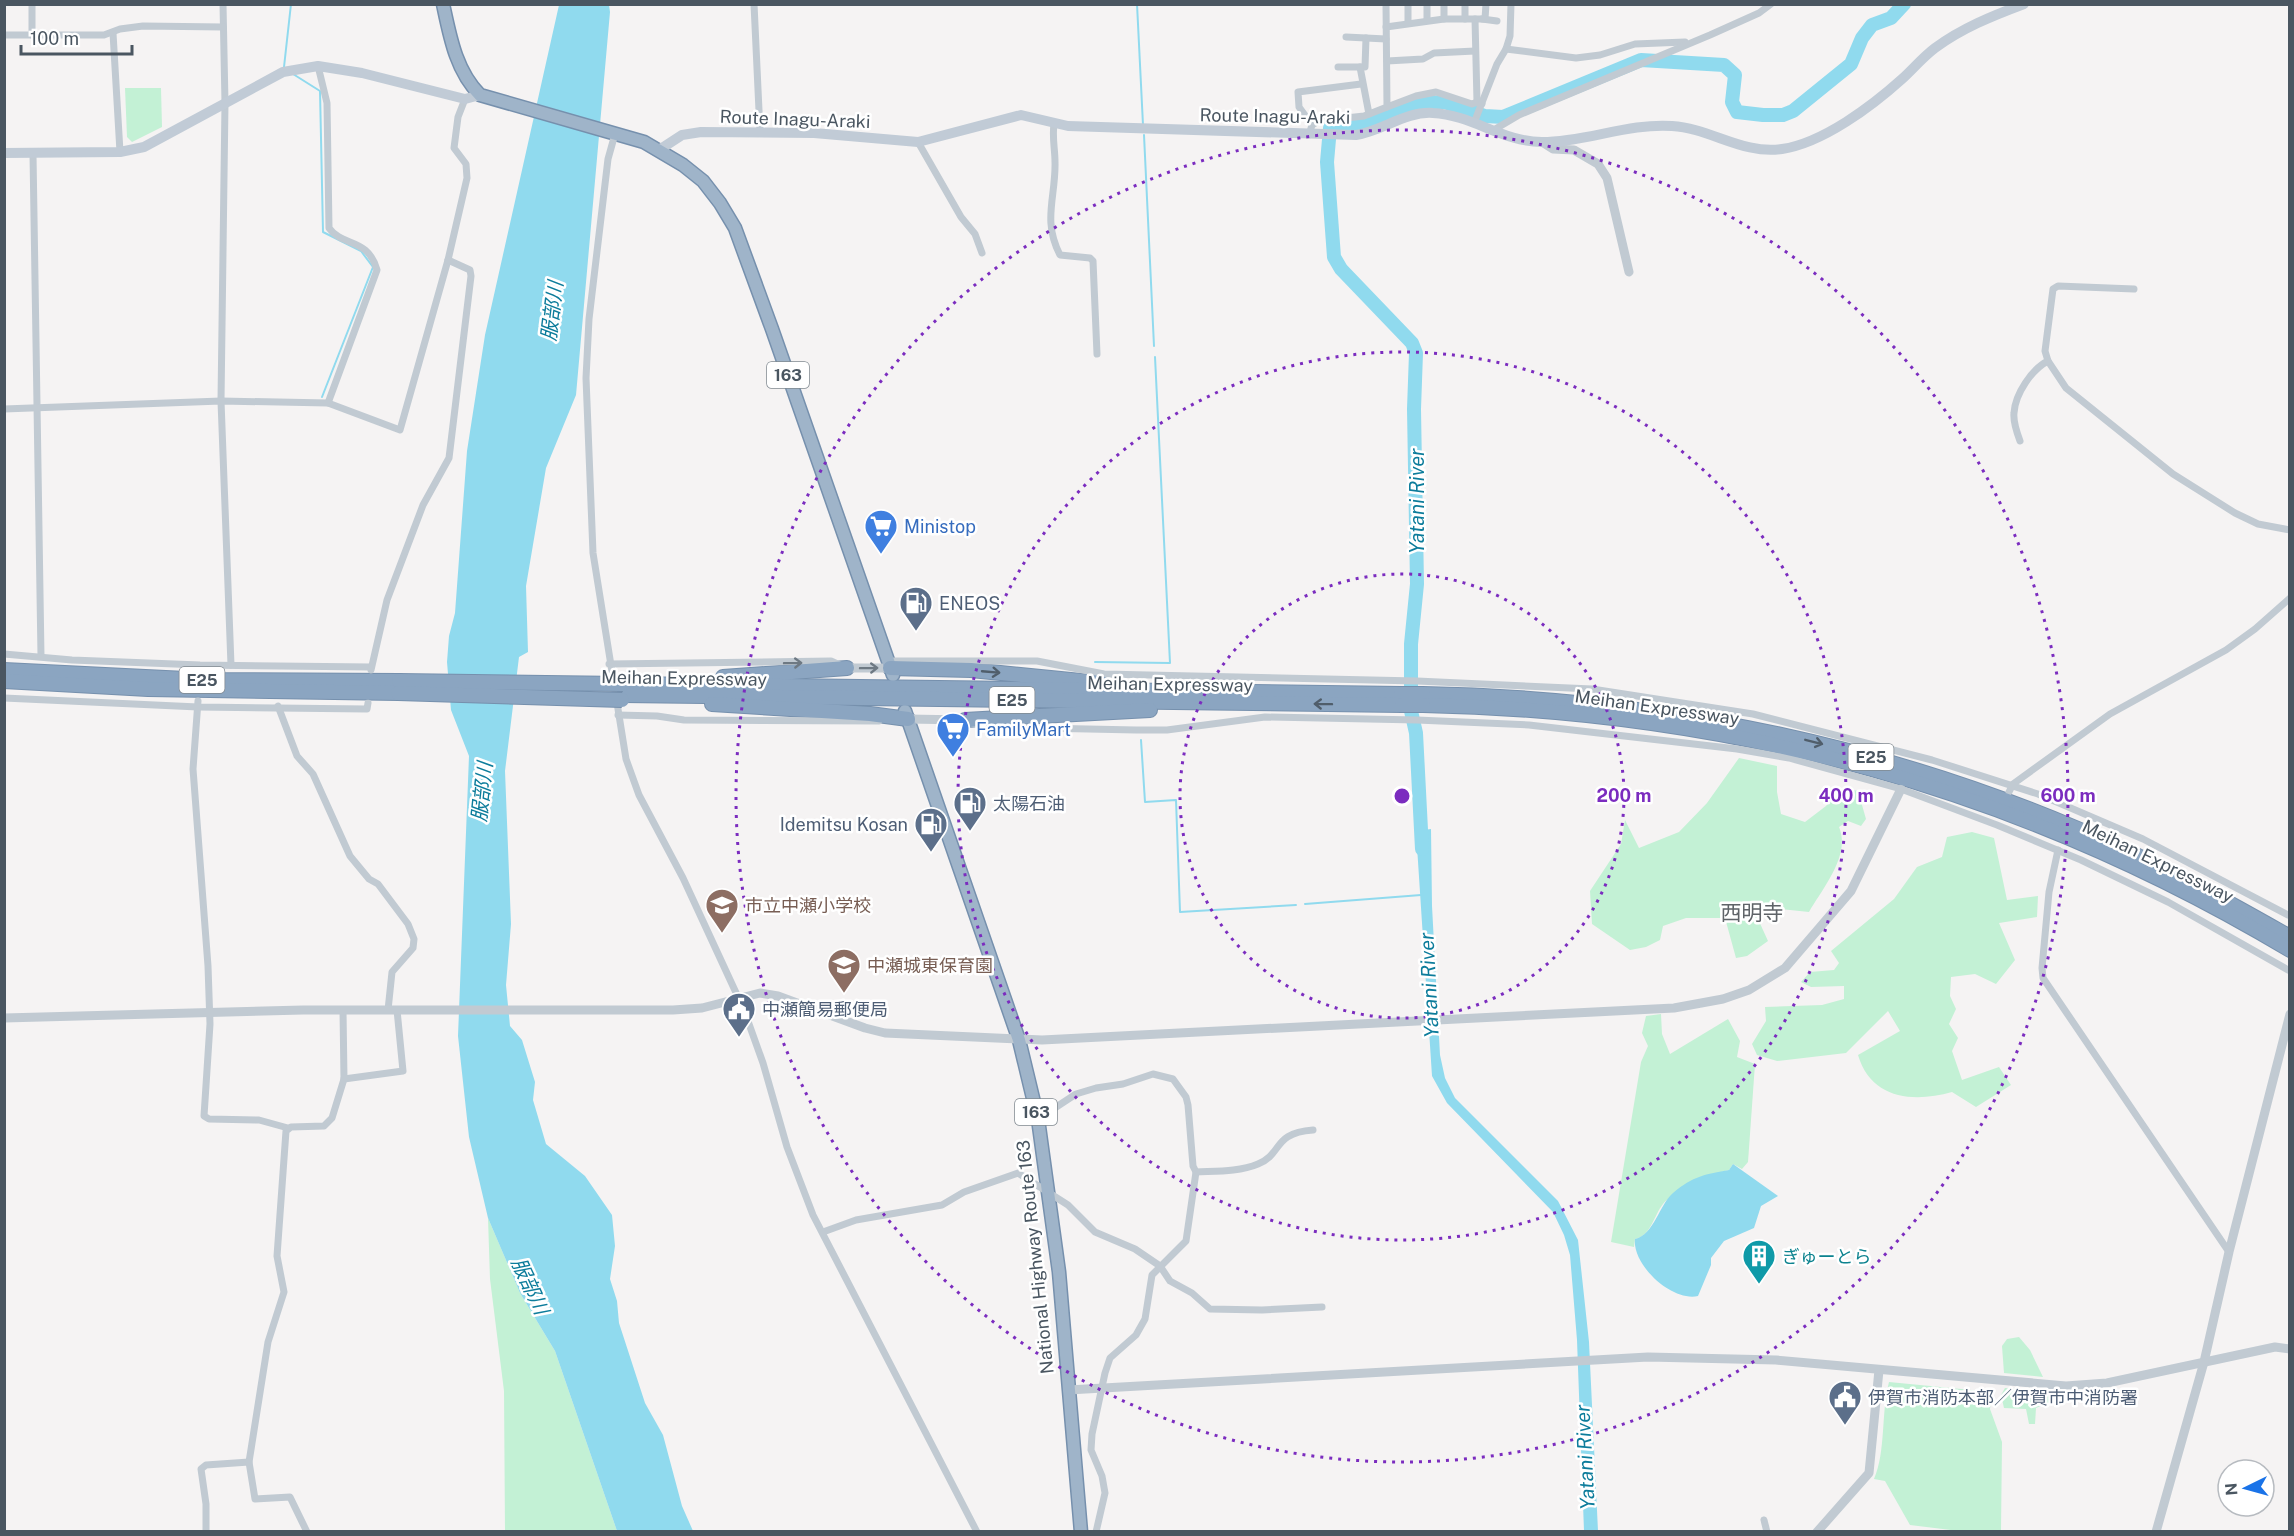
<svg xmlns="http://www.w3.org/2000/svg" width="2294" height="1536" viewBox="0 0 2294 1536" font-family="'Public Sans','Noto Sans JP',sans-serif">
<style>
.green{fill:#c3f1d5}
.water{fill:#90daee}
.lines{fill:none;stroke-linecap:round;stroke-linejoin:round}
.stream{stroke:#90daee;stroke-width:2}
.river{stroke:#90daee;stroke-width:14}
.trunk-casing{stroke:#7690ad;stroke-width:15}
.motorway-casing{stroke:#7690ad;stroke-width:16}
.minor{stroke:#c1cad2;stroke-width:7}
.tertiary{stroke:#c1cad2;stroke-width:9}
.secondary{stroke:#c1cbd6;stroke-width:10}
.trunk{stroke:#9fb4c9;stroke-width:12}
.motorway{stroke:#8ba5c1;stroke-width:14}
.motorway-bridge-casing{stroke:#7690ad;stroke-width:16;stroke-linecap:butt}
.motorway-bridge{stroke:#8ba5c1;stroke-width:14}
.oneway{stroke:#6e7983}
.oneway2{stroke:#505e6b}
.ring{fill:none;stroke:#7b2cbf;stroke-width:3;stroke-dasharray:3 6}
.labels{text-anchor:middle;dominant-baseline:central;stroke-width:5;stroke-linejoin:round;paint-order:stroke}
.shield{fill:#fff;stroke:#808990;stroke-width:1.5}
.shield-label{font-size:16px;font-weight:bold;fill:#4a5661}
.street-label{font-size:18px;fill:#4a5661;stroke:#fff}
.shop-label{font-size:18px;fill:#366cbe;stroke:#fff;text-anchor:start}
.service-label{font-size:18px;fill:#4e5e75;stroke:#fff;text-anchor:start}
.education-label{font-size:18px;fill:#785e54;stroke:#fff;text-anchor:start}
.culture-label{font-size:18px;fill:#0d838f;stroke:#fff;text-anchor:start}
.water-label{font-size:20px;font-style:italic;fill:#0c7c9b;stroke:#fff}
.quarter-label{font-size:21px;fill:#5f6368;stroke:#fff}
.centre{fill:#7b2cbf;stroke:#fff;stroke-width:3}
.ring-label{font-size:18px;text-anchor:middle;font-weight:bold;fill:#7b2cbf;stroke:#fff;stroke-width:5;stroke-linejoin:round;paint-order:stroke}
</style>
<rect width="100%" height="100%" fill="#f5f3f3"/>
<g class="green">
<polygon points="125,88 161,88 162,127 132,142 127,137"/>
<path d="M1739 758 1777 766V792L1781 814 1805 822 1826 806 1840 789 1863 791 1862 805 1866 819 1861 826 1848 821 1839 827C1851 855 1823 888 1809 912L1762 907 1758 919 1768 941 1747 956 1736 958 1725 918H1686L1663 926 1660 940 1646 947 1630 950 1592 924 1590 891 1621 844 1625 820 1639 848 1679 832 1707 803Z"/>
<path d="M1972 832 1994 838 2007 900 2038 896 2037 917 1999 923 2015 960 1996 984 1975 974 1951 977 1950 996 1956 1009 1949 1024 1958 1038 1952 1051 1962 1080 1999 1067 2011 1085 1976 1107 1952 1092C1913 1103 1871 1099 1858 1055L1900 1031 1888 1011 1846 1053 1777 1061 1757 1055 1752 1044 1766 1021 1765 1007 1822 1005 1844 999V986L1811 987 1801 982 1810 972 1834 970 1839 963 1831 951 1894 899 1917 867 1942 857 1947 837Z"/>
<path d="M1661 1014 1662 1034 1670 1054 1728 1019 1740 1041 1737 1057 1755 1064 1748 1162 1742 1169 1733 1164 1729 1170C1713 1173 1674 1190 1663 1204 1654 1215 1651 1236 1635 1239L1634 1247 1611 1242 1641 1062 1648 1046 1642 1033 1646 1016Z"/>
<polygon points="488,1218 520,1293 555,1351 617,1531 505,1531 504,1391 490,1279"/>
<polygon points="2019,1337 2030,1350 2043,1377 2004,1373 2002,1346 2007,1339"/>
<path d="M1889 1382 1992 1392 1990 1409 2002 1442 2001 1531H1959L1910 1525 1885 1481 1874 1479C1886 1452 1881 1412 1889 1382Z"/>
<polygon points="2005,1388 2050,1392 2050,1402 2036,1408 2035,1424 2029,1424 2026,1409 2004,1408 2001,1395"/>
</g>
<g class="water">
<polygon points="559,5 609,5 610,12 576,395 546,468 526,586 528,652 519,657 505,771 511,924 506,985 510,1026 522,1040 535,1082 533,1100 546,1144 585,1176 612,1215 615,1246 610,1279 617,1301 619,1323 645,1403 663,1435 682,1506 693,1531 617,1531 555,1351 520,1293 488,1218 469,1137 458,1036 469,756 451,710 447,662 449,636 455,613 467,451 485,335"/>
<polygon points="1431,829 1432,906 1440,1055 1445,1078 1455,1098 1558,1201 1578,1240 1589,1342 1598,1531 1584,1531 1577,1340 1570,1255 1564,1235 1553,1212 1447,1103 1432,1076 1416,831"/>
<path d="M1733 1164 1778 1196 1761 1206 1754 1228 1724 1241 1711 1258V1265L1698 1296C1672 1302 1632 1265 1635 1239 1654 1235 1659 1205 1673 1193 1693 1176 1706 1174 1729 1170Z"/>
</g>
<g class="lines">
<g class="stream">
<polyline points="1137,4 1143,125"/>
<polyline points="284,67 291,4"/>
<polyline points="293,74 320,91 323,232 361,251 373,267 322,397"/>
<polyline points="1144,135 1154,346"/>
<polyline points="1095,662 1170,663 1155,357"/>
<polyline points="1141,740 1145,802 1176,800 1180,912 1296,905"/>
<polyline points="1305,904 1421,895"/>
</g>
<polyline class="river" points="1422,849 1416,733 1411,711 1411,644 1417,584 1414,409 1416,353 1412,343 1341,269 1334,257 1327,162 1330,128 1364,125 1422,103 1444,102 1485,116 1503,117 1641,60 1724,65 1735,75 1732,102 1737,112 1763,115 1783,115 1793,111 1851,64 1862,38 1872,25 1891,18 1904,4"/>
<g class="trunk-casing">
<g id="trunk">
<path d="M443 4C450 37 456 71 480 95L644 142 683 165 703 181 720 203 735 228 772 329 893 675"/>
<polyline points="905,711 1019,1040 1038,1119 1059,1272 1081,1532"/>
</g>
</g>
<g class="motorway-casing">
<g id="motorway">
<polyline points="890,668 971,670 1101,683"/>
<polyline points="4,670 206,680 399,681"/>
<polyline points="723,677 847,668"/>
<polyline points="4,681 148,689 398,693"/>
<polyline points="623,684 1401,694"/>
<path d="M1423 694C1648 698 1870 741 2078 829 2151 859 2221 898 2290 937"/>
<polyline points="623,695 1402,705"/>
<polyline points="712,704 870,714 908,719"/>
<path d="M1423 705C1735 711 2021 789 2290 950"/>
<polyline points="965,720 1150,710"/>
</g>
</g>
<g class="minor">
<polyline points="32,4 32,35"/>
<polyline points="223,4 225,103 221,401 231,665"/>
<polyline points="754,4 760,132"/>
<polyline points="1427,4 1427,20"/>
<polyline points="1444,19 1444,4"/>
<polyline points="1465,19 1465,4"/>
<polyline points="1475,19 1485,19 1486,4"/>
<polyline points="1482,19 1497,21"/>
<polyline points="1408,23 1408,4"/>
<polyline points="1386,27 1444,19 1475,19 1477,102 1482,104"/>
<polyline points="113,33 120,152"/>
<polyline points="4,35 104,35 120,29 143,26 223,27"/>
<polyline points="1346,37 1386,39"/>
<polyline points="1506,49 1576,58 1600,55 1635,44 1685,42"/>
<polyline points="1387,61 1423,59 1434,53 1475,51"/>
<path d="M318 66 327 103 329 228C342 247 368 237 377 270L328 403"/>
<polyline points="1338,67 1365,67 1366,38"/>
<polyline points="1360,67 1369,114"/>
<polyline points="1387,107 1416,96 1436,92 1472,104 1477,102"/>
<polyline points="1474,123 1497,64 1506,49 1510,36 1511,4"/>
<path d="M1054 124C1052 137 1055 149 1055 162 1056 197 1042 220 1060 255L1090 258 1093 261 1097 354"/>
<polyline points="1312,125 1299,107 1298,92 1361,84"/>
<polyline points="1492,131 1519,115 1710,35 1759,13 1771,4"/>
<polyline points="615,134 608,159 589,319 586,378 593,553 626,759 639,795 683,878 744,1010 763,1063 787,1147 813,1215 977,1532"/>
<polyline points="1309,135 1312,125 1319,121 1364,116 1387,107 1386,4"/>
<polyline points="918,142 961,217 975,234 982,253"/>
<polyline points="33,154 41,656"/>
<polyline points="2134,289 2058,286 2053,289 2045,351 2048,361 2066,388 2173,474 2235,513 2258,524 2290,530"/>
<polyline points="4,409 221,401 328,403 400,430 448,260 467,178 466,164 454,148 458,117 465,99"/>
<path d="M2020 441C2017 433 2013 422 2014 413 2015 394 2032 369 2048 361"/>
<polyline points="4,654 72,660 200,665 371,667"/>
<polyline points="888,661 1037,661 1104,674 1417,681 1592,689 1753,714 1932,760 2038,794 2143,839 2290,916"/>
<polyline points="609,664 831,661 842,666"/>
<polyline points="371,670 387,600 423,505 449,458 471,276 470,270 448,260"/>
<polyline points="4,698 198,707 367,709 368,703"/>
<polyline points="198,701 193,769 208,966 210,1024 204,1116 209,1119 259,1120 288,1128"/>
<polyline points="278,706 297,756 313,774 350,856 369,879 378,884 408,924 414,939 413,948 392,972 388,1010"/>
<polyline points="618,715 657,716 684,720 879,721"/>
<polyline points="971,723 985,727 1136,730 1167,730 1265,717 1417,720 1529,725 1737,749 1789,758 1901,789 1997,825 2081,860 2168,902 2290,971"/>
<polyline points="2009,792 2013,784 2110,714 2226,650 2255,629 2290,598"/>
<polyline points="2058,850 2049,892 2042,968 2043,978 2229,1252"/>
<polyline points="344,1079 403,1071 397,1010"/>
<polyline points="1038,1119 1076,1094 1096,1088 1123,1084 1153,1074 1173,1079 1186,1097 1188,1105 1193,1166 1196,1172 1186,1241 1152,1275 1145,1319 1136,1335 1110,1358 1105,1373 1092,1434 1091,1450 1102,1476 1105,1493 1096,1532"/>
<path d="M1196 1172C1216 1171 1239 1172 1258 1164 1283 1154 1272 1133 1313 1130"/>
<polyline points="823,1232 856,1220 942,1205 964,1192 1018,1173 1068,1205 1095,1232 1135,1249 1160,1266 1170,1281 1192,1293 1210,1309 1262,1310 1322,1307"/>
<polyline points="1764,1520 1767,1532"/>
<polyline points="206,1532 206,1504 201,1469 206,1465 249,1462"/>
<polyline points="307,1532 290,1497 255,1499 249,1462 268,1342 284,1292 277,1256 286,1131 291,1127 324,1126 332,1118 344,1079 343,1010"/>
</g>
<g class="tertiary">
<polyline points="1542,142 1553,149 1574,150 1598,164 1607,178 1629,272"/>
<polyline points="847,668 890,668"/>
<polyline points="908,719 965,720"/>
<polyline points="4,1018 303,1010 673,1010 702,1008 760,993 778,996 865,1028 885,1033 1042,1040 1674,1008 1723,999 1749,990 1785,968 1851,891 1901,789"/>
<polyline points="1068,1390 1648,1357 1776,1360 2066,1386 2107,1383 2275,1347 2290,1349"/>
<polyline points="1817,1532 1869,1473 1879,1370"/>
<polyline points="2156,1532 2204,1362 2229,1252 2290,1014"/>
</g>
<g class="secondary">
<path d="M659 150 682 135 701 132 814 133 918 142 1021 115 1068 126 1356 135C1382 131 1406 111 1433 113 1472 115 1503 142 1542 142 1586 142 1628 123 1672 126 1710 128 1743 155 1782 149 1823 143 1872 106 1902 79 1913 69 1923 57 1935 48 1962 28 1992 16 2024 4"/>
<polyline points="4,153 120,152 144,147 283,72 318,66 362,73 465,99 480,95"/>
</g>
<use href="#trunk" class="trunk"/>
<use href="#motorway" class="motorway"/>
<g class="motorway-bridge-casing">
<g id="motorway-bridge">
<polyline points="399,681 623,684"/>
<polyline points="398,693 622,700"/>
<polyline points="1401,694 1423,694"/>
<polyline points="1402,705 1423,705"/>
</g>
</g>
<use href="#motorway-bridge" class="motorway-bridge"/>
</g>
<defs><path id="oneway-shaft" d="M-6 0H5M1.5-3L5.5 0L1.5 3" fill="none" stroke-width="1.6" stroke-linecap="round" stroke-linejoin="round" transform="scale(1.5)"/></defs>
<g class="oneway">
<use href="#oneway-shaft" transform="translate(793 663) rotate(-1)"/>
<use href="#oneway-shaft" transform="translate(869 668) rotate(-1)"/>
</g>
<g class="oneway2">
<use href="#oneway-shaft" transform="translate(991 672) rotate(5)"/>
<use href="#oneway-shaft" transform="translate(1323 704) rotate(-179)"/>
<use href="#oneway-shaft" transform="translate(1814 742) rotate(14)"/>
</g>
<g class="ring">
<circle cx="1402" cy="796" r="222"/>
<circle cx="1402" cy="796" r="444"/>
<circle cx="1402" cy="796" r="666"/>
</g>
<defs>
<g id="supermarket-pin" transform="scale(1.725)"><path d="M0 17L-7.5 6A9.5 9.5 0 1 1 7.5 6Z" fill="#3f7fe0" stroke="#fff"/><path d="M-6-5.5h2.5l.6 2H6L4.5 2H-2.5L-4.4-4H-6ZM-1.5 3.2a1.3 1.3 0 1 0 .1 0ZM3 3.2a1.3 1.3 0 1 0 .1 0Z" fill="#fff"/></g>
<g id="fuel-pin" transform="scale(1.725)"><path d="M0 17L-7.5 6A9.5 9.5 0 1 1 7.5 6Z" fill="#5c6f8a" stroke="#fff"/><path d="M-5.5-6h7V0h2V4h1.3V-2.5L3-4.5l.8-.8L6-3V5H2.5V1h-1V6h-7ZM-4.2-4.7v3.2H.2V-4.7Z" fill="#fff"/></g>
<g id="school-pin" transform="scale(1.725)"><path d="M0 17L-7.5 6A9.5 9.5 0 1 1 7.5 6Z" fill="#8d6e63" stroke="#fff"/><path d="M0-5L7-2L0 1L-7-2ZM-4 1L0 2.5L4 1V4Q0 6-4 4Z" fill="#fff"/></g>
<g id="civic-pin" transform="scale(1.725)"><path d="M0 17L-7.5 6A9.5 9.5 0 1 1 7.5 6Z" fill="#5c6f8a" stroke="#fff"/><path d="M-.6-6.5H3V-4.5H.6V-3L4-1V1h2V6H-6V1h2V-1L-.6-3ZM-1.2 2.5V6h2.4V2.5Z" fill="#fff"/></g>
<g id="building-pin" transform="scale(1.725)"><path d="M0 17L-7.5 6A9.5 9.5 0 1 1 7.5 6Z" fill="#0f9aa8" stroke="#fff"/><path d="M-4-6H4V6H1V3H-1V6H-4ZM-2.5-4.3h1.7v1.8h-1.7ZM.8-4.3h1.7v1.8H.8ZM-2.5-1h1.7V.8h-1.7ZM.8-1h1.7V.8H.8Z" fill="#fff"/></g>
</defs>
<g fill-rule="evenodd">
<use href="#supermarket-pin" x="881" y="526"/>
<use href="#fuel-pin" x="916" y="603"/>
<use href="#supermarket-pin" x="953" y="729"/>
<use href="#fuel-pin" x="970" y="803"/>
<use href="#fuel-pin" x="931" y="824"/>
<use href="#school-pin" x="722" y="905"/>
<use href="#school-pin" x="844" y="965"/>
<use href="#civic-pin" x="739" y="1009"/>
<use href="#building-pin" x="1759" y="1256"/>
<use href="#civic-pin" x="1845" y="1397"/>
</g>
<g class="labels">
<g class="shield">
<rect x="767" y="362" width="42" height="26" rx="4.5"/>
<rect x="179.5" y="667" width="45" height="26" rx="4.5"/>
<rect x="989.5" y="687" width="45" height="26" rx="4.5"/>
<rect x="1848.5" y="744" width="45" height="26" rx="4.5"/>
<rect x="1015" y="1099" width="42" height="26" rx="4.5"/>
</g>
<g class="shield-label">
<text x="788" y="375">163</text>
<text x="202" y="680">E25</text>
<text x="1012" y="700">E25</text>
<text x="1871" y="757">E25</text>
<text x="1036" y="1112">163</text>
</g>
<g class="street-label">
<text transform="translate(1275 116) rotate(1)">Route Inagu-Araki</text>
<text transform="translate(795 119) rotate(2)">Route Inagu-Araki</text>
<text transform="translate(684 678) rotate(1)">Meihan Expressway</text>
<text transform="translate(1170 684) rotate(1)">Meihan Expressway</text>
<text transform="translate(1657 707) rotate(8)">Meihan Expressway</text>
<text transform="translate(2158 861) rotate(26)">Meihan Expressway</text>
<text transform="translate(1035 1257) rotate(-96)">National Highway Route 163</text>
</g>
<g class="shop-label">
<text x="904" y="526">Ministop</text>
<text x="976" y="729">FamilyMart</text>
</g>
<g class="service-label">
<text x="939" y="603">ENEOS</text>
<text x="993" y="803">太陽石油</text>
<text x="908" y="824" text-anchor="end">Idemitsu Kosan</text>
<text x="762" y="1009">中瀬簡易郵便局</text>
<text x="1868" y="1397">伊賀市消防本部／伊賀市中消防署</text>
</g>
<g class="education-label">
<text x="745" y="905">市立中瀬小学校</text>
<text x="867" y="965">中瀬城東保育園</text>
</g>
<g class="culture-label">
<text x="1782" y="1256">ぎゅーとら</text>
</g>
<g class="water-label">
<text transform="translate(552 311) rotate(-83)">服部川</text>
<text transform="translate(1417 501) rotate(-90)">Yatani River</text>
<text transform="translate(482 792) rotate(-84)">服部川</text>
<text transform="translate(1429 985) rotate(-93)">Yatani River</text>
<text transform="translate(530 1286) rotate(65)">服部川</text>
<text transform="translate(1585 1457) rotate(-93)">Yatani River</text>
</g>
<g class="quarter-label">
<text x="1752" y="912">西明寺</text>
</g>
</g>
<circle cx="1402" cy="796" r="9" class="centre"/>
<g class="ring-label">
<text x="1624" y="802">200 m</text>
<text x="1846" y="802">400 m</text>
<text x="2068" y="802">600 m</text>
</g>
<rect width="2294" height="1536" fill="none" stroke="#4a5661" stroke-width="12"/>
<g transform="translate(2246 1488) rotate(265)"><circle r="28" fill="#ffffff" stroke="#b7bbc0" stroke-width="1.5"/>
<path d="M0-4.5L10 22L0 15L-10 22Z" fill="#1a73e8"/>
<text y="-9" font-size="16" font-weight="bold" text-anchor="middle" fill="#4a5661">N</text>
</g>
<path d="M21 45v9h111v-9" fill="none" stroke="#4a5661" stroke-width="3"/>
<text x="30" y="45" font-size="18" fill="#4a5661" stroke="#ffffff" stroke-width="4.5" paint-order="stroke">100 m</text>
</svg>
